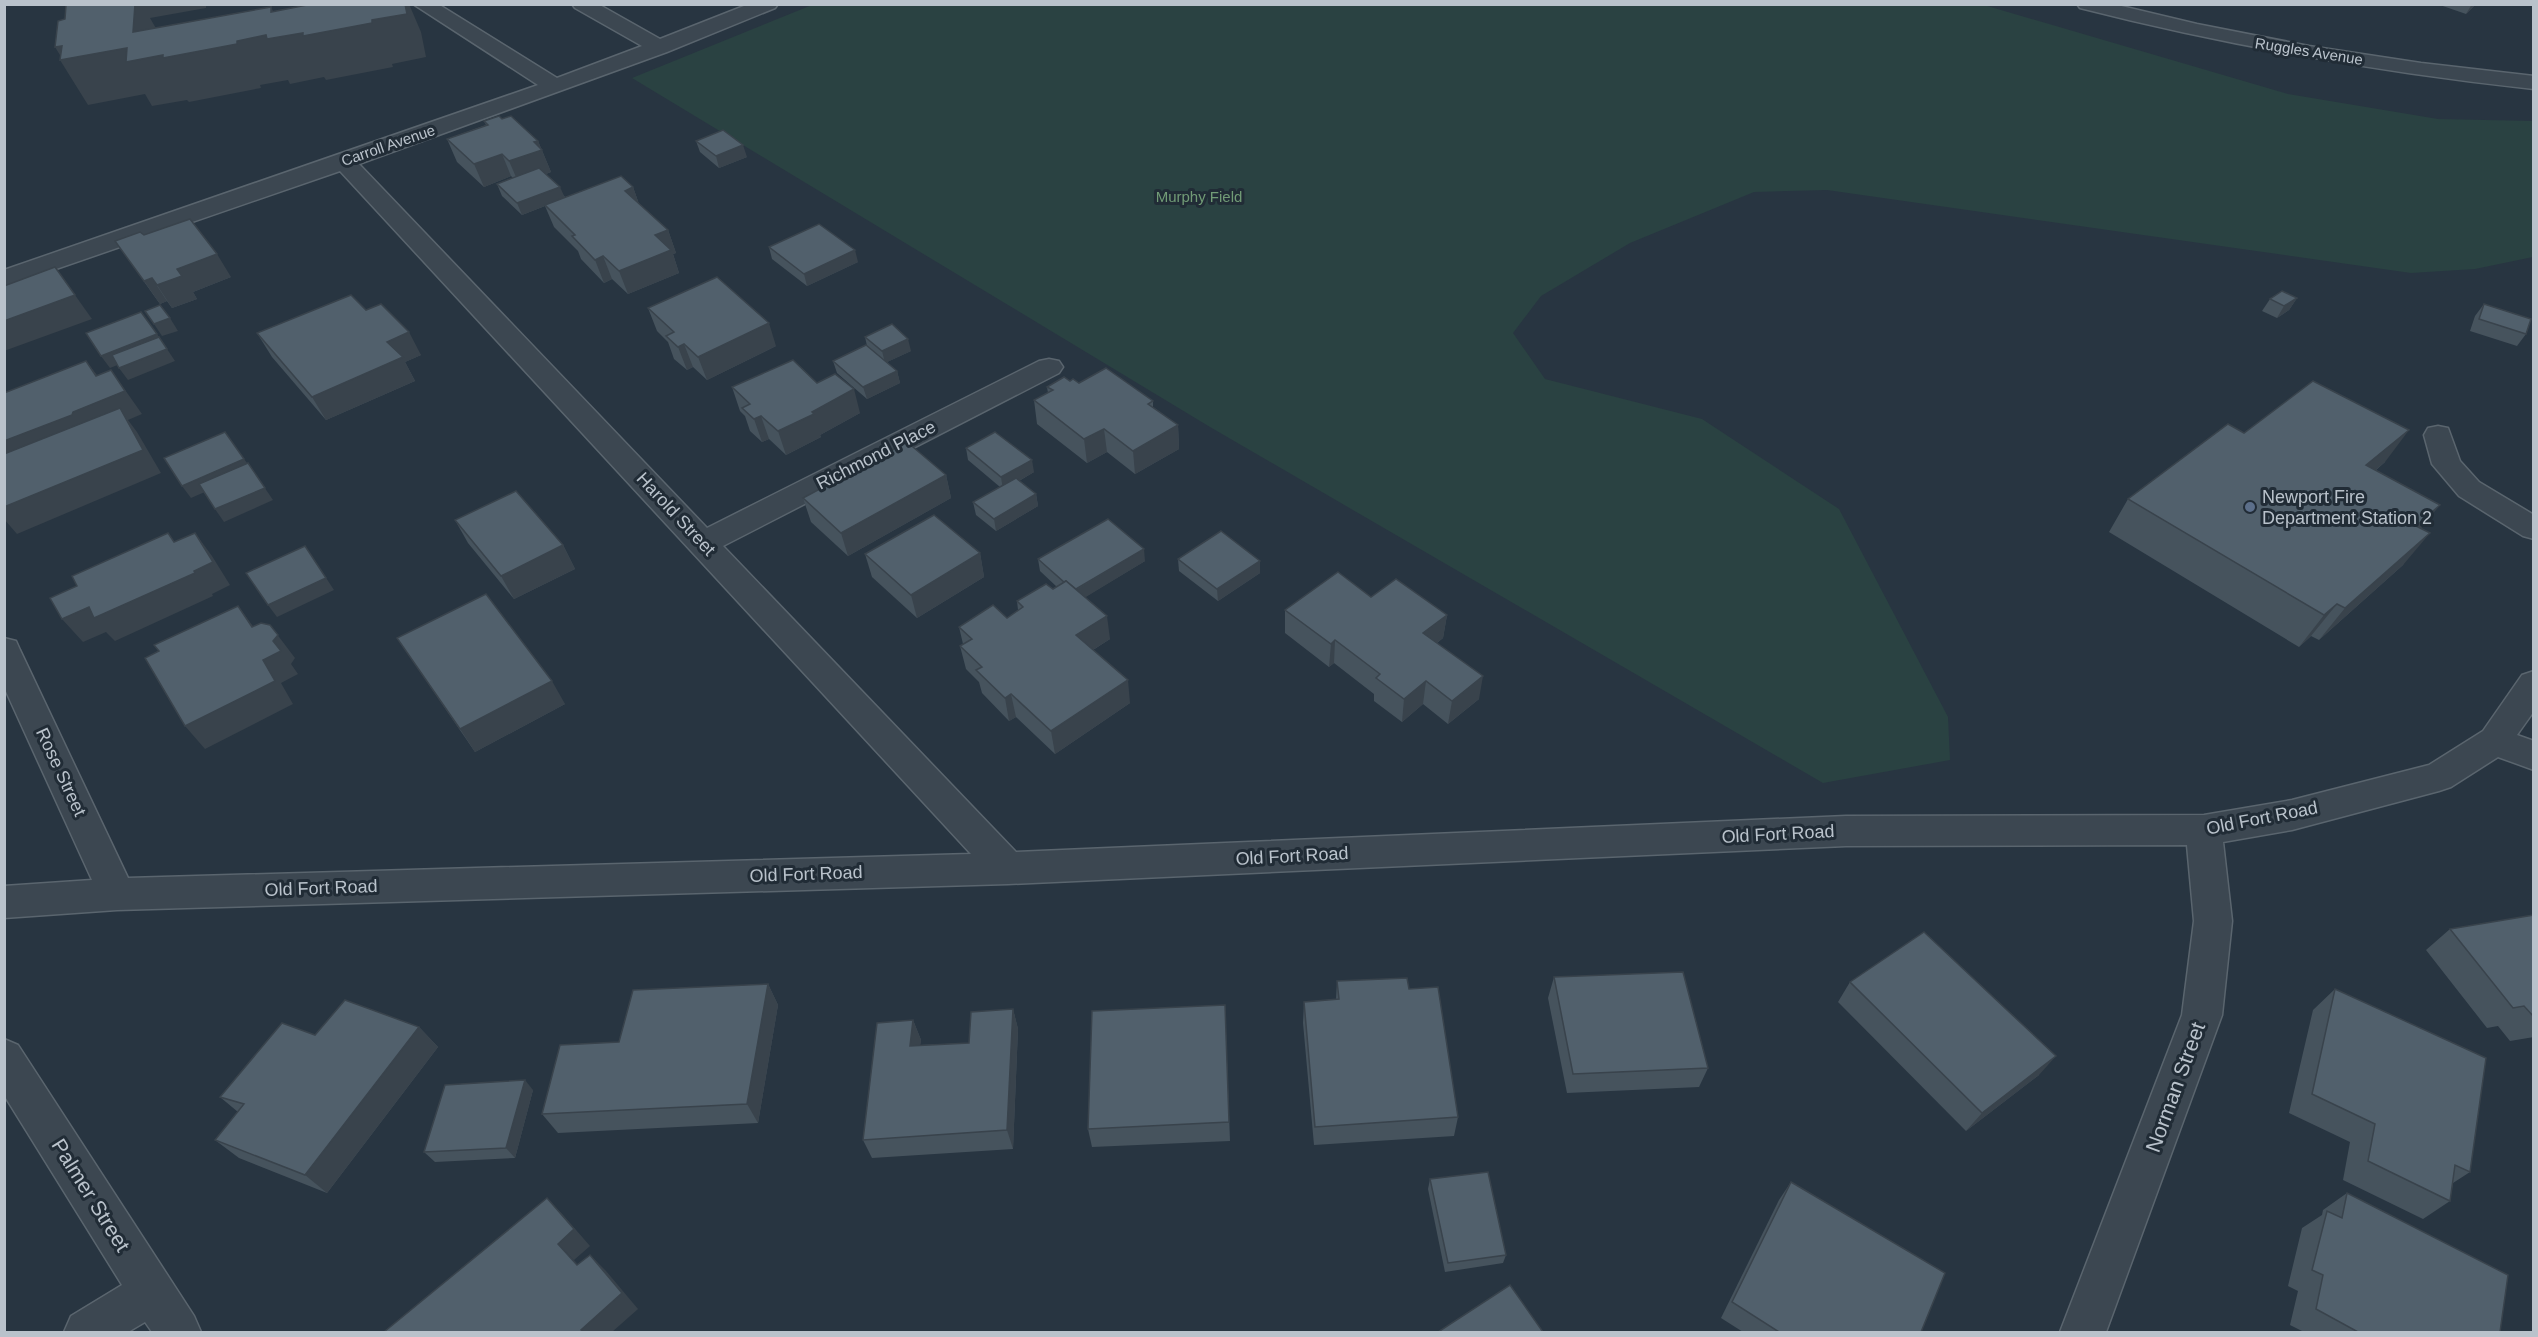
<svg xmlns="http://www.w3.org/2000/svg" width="2538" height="1337" viewBox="0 0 2538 1337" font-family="Arial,sans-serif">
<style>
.green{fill:#2a4242}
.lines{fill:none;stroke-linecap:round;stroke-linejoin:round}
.minor-casing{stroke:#5a656e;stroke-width:3}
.minor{fill:#3c4751;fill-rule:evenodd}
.wall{fill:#46535d}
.shaded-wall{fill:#39434c}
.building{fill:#51606c;stroke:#39434c;stroke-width:1.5}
.service-dot{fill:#5c6f8a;stroke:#212c36;stroke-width:2}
.labels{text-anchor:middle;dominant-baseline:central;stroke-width:6;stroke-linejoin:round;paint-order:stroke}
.far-street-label{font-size:15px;fill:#b9c2cb;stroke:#212c36}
.far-park-label{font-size:15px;fill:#719b76;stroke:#212c36}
.street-label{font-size:18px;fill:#b9c2cb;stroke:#212c36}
.poi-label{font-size:18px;fill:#b9c2cb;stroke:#212c36;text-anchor:start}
.near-street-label{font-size:21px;fill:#b9c2cb;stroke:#212c36}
</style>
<rect width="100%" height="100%" fill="#283541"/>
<polygon class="green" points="812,5 1984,5 2288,94 2438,119 2533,121 2533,257 2475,269 2411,273 1827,190 1754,192 1630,243 1541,296 1513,333 1545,379 1702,419 1839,509 1948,717 1950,760 1823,783 1210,427 632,78"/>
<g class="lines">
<g class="minor-casing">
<g id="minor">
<polygon points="413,4 438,4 557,78 642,46 575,8 572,4 598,4 660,39 749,4 778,4 775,8 667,52 359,164 707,528 1039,361 1049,359 1059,361 1063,367 1059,373 723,546 1016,852 1846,816 2204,815 2292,800 2429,765 2483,731 2522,675 2534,671 2534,711 2517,735 2534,741 2534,770 2498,757 2451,787 2439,791 2292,830 2223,842 2232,921 2222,1015 2106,1332 2060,1332 2182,1015 2194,921 2187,845 1846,846 1008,884 117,910 4,918 4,886 92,880 4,687 4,638 16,641 20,650 128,878 971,854 340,171 4,287 4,270 538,85"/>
<path d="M2077 4H2113L2197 24 2309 46 2421 63 2534 76V89C2380 72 2229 46 2080 8Z"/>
<polygon points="2438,426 2448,428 2460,461 2479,482 2534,515 2534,539 2523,536 2459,496 2432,464 2424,435 2428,428"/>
<polygon points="4,1039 18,1045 194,1316 201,1332 152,1332 145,1322 128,1332 64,1332 71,1316 122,1285 4,1095"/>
</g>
</g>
<use href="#minor" class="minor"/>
</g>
<g class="wall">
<polygon points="2437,4 2476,4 2466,14"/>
<polygon points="484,121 538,141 551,172 546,174 565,197 633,187 639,204 668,230 676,253 673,254 679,273 628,294 612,279 604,283 581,259 578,251 554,227 545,206 522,215 502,196 497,184 513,178 511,176 484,187 457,162 447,139 486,125"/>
<polygon points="696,141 747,157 719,168 700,152"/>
<polygon points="144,235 231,277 193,292 197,299 172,308 167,301 160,304 115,241"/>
<polygon points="769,247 858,262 807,286 772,259"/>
<polygon points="2297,298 2289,310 2277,318 2262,311 2270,299"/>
<polygon points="2484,304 2526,334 2517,346 2470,331 2475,316"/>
<polygon points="648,308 776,346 707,380 693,367 687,370 674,359 668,342 657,331"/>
<polygon points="366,310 421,355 405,362 415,381 326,420 272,357 257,333"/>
<polygon points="865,337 911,351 887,362 897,371 900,383 867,399 837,373 833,361 867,346"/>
<polygon points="1070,381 1153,401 1153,407 1178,425 1179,449 1135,474 1107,452 1087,463 1037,424 1034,400 1048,393 1047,387"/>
<polygon points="817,383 860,413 820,435 821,437 786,455 769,439 762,442 750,431 745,416 740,411 732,387"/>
<polygon points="2244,433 2385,462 2376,470 2421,528 2403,565 2319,640 2311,636 2299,647 2109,532 2128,499"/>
<polygon points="966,448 1034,472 1019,481 1036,494 1038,506 996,531 976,515 973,502 1000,487 968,460"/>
<polygon points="946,475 951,498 848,556 811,522 803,498"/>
<polygon points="455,520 563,545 575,569 514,599 468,543"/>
<polygon points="980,553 984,577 917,618 872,577 865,554"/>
<polygon points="1038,559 1145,561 1085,597 1110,639 1093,650 1130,703 1055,754 1016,717 1009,721 982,693 979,682 966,669 960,646 963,644 959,627 1007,618 1018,610 1017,601 1053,589 1057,587 1040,571"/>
<polygon points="1178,559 1260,561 1260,573 1218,601 1179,571"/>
<polygon points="1371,597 1447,615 1443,638 1437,643 1479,699 1448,724 1423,704 1402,722 1374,701 1374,694 1334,663 1329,667 1285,633 1285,610"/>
<polygon points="397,638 565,704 475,752"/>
<polygon points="2534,915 2534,1037 2510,1041 2498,1026 2487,1028 2426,950 2450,929"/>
<polygon points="1554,977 1708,1068 1699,1087 1567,1093 1548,998"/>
<polygon points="1337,981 1409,989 1458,1117 1454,1136 1314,1145 1303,1023 1304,1002 1336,999"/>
<polygon points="1850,982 2039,1075 1966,1131 1838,1002"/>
<polygon points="768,984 778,1005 758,1123 558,1133 542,1114 619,1042"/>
<polygon points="2335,989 2470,1172 2453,1183 2450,1201 2423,1219 2343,1180 2350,1142 2289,1113 2313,1010"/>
<polygon points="1225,1005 1230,1141 1092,1147 1088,1129"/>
<polygon points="1013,1009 1018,1029 1013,1149 872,1158 863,1140 913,1020 921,1040 920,1045 969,1043"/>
<polygon points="419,1027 438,1047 327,1193 239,1158 215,1140 238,1112 220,1097 315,1035"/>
<polygon points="533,1090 515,1158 435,1162 424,1152"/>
<polygon points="1430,1179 1506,1255 1503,1263 1445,1272 1428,1189"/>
<polygon points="1791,1182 1921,1332 1743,1332 1721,1318 1779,1200"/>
<polygon points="2347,1193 2500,1332 2304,1332 2290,1325 2298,1291 2288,1286 2302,1228 2322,1215 2323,1210"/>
</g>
<g class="shaded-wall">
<polygon points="132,4 206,4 206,8 150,18 161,37 237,41 271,12 271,7 286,36 372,20 405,4 409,4 421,32 426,57 392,64 393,67 326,80 324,77 290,84 288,80 260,85 261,88 189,102 187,100 152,106 145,94 88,105 60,60 63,60 55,47 133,32"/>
<polygon points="2472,4 2476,4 2466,14"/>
<polygon points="538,141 551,172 519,184 509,161 534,142"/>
<polygon points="743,145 747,157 719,168 716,156"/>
<polygon points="502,154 511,176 484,187 474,164"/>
<polygon points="560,187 565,198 522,215 517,203"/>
<polygon points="633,187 641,210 625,191"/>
<polygon points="668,230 676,253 673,254 679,273 628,294 619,271 655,235"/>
<polygon points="855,250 858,262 807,286 804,274"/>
<polygon points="217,254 231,277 193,292 197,299 172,308 157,285 177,269"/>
<polygon points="603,256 612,279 604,283 595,260"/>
<polygon points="55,267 92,319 4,351 4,321"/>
<polygon points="152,278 167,301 160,304 144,281"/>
<polygon points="2297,298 2289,310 2277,318 2284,306"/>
<polygon points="170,318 178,331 162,336 154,324"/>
<polygon points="769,323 776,346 707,380 698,357"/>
<polygon points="409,332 421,355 405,362 415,381 326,420 312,397 387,342"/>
<polygon points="157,334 175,361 128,380 119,368 165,346 110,368 101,356"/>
<polygon points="908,339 911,351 885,363 882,351"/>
<polygon points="684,344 693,367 687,370 678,347"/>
<polygon points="86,361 104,384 111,370 142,414 128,420 137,432 161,473 17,534 4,519 4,441 73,412 96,376"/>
<polygon points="897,371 900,383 867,399 863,387"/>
<polygon points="854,389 860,413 820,435 821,437 786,455 778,431"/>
<polygon points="761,416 769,439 762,442 754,419"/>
<polygon points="1178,425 1179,449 1135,474 1133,451"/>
<polygon points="1104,429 1107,452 1087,463 1084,439"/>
<polygon points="2409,430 2385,462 2342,498 2366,465"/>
<polygon points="244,459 253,471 191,498 182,486"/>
<polygon points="1032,460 1034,472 1003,490 1001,477"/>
<polygon points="248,463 273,500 224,522 215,509"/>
<polygon points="946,475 951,498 848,556 841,533"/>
<polygon points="1036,494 1038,506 996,531 994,519"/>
<polygon points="2440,505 2414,537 2416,526"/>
<polygon points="195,533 212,556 230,585 212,594 213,596 115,641 106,632 83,642 62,619 89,607"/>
<polygon points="2430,533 2403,565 2319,640 2345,608"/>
<polygon points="563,545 575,569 514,599 501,576"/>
<polygon points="305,546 334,590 277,617 268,605"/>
<polygon points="1144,549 1145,561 1076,603 1074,591"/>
<polygon points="980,553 984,577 917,618 911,595"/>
<polygon points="1260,561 1260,573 1218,601 1217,589"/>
<polygon points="2337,604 2311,636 2299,647 2324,615"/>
<polygon points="238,606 255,629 252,627"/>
<polygon points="1447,615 1443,638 1420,656 1423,633"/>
<polygon points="1107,616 1110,639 1080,658 1076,635"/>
<polygon points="270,625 295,658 291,664 298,674 281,683 293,704 205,749 185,726 263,660 273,641"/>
<polygon points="1335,640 1334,663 1329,667 1331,644"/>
<polygon points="1483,676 1479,699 1448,724 1452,701"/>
<polygon points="1128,680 1130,703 1055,754 1051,731"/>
<polygon points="552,681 565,704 475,752 460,729"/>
<polygon points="1426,681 1423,704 1402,722 1404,699"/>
<polygon points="1011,694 1016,717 1009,721 1005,698"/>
<polygon points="768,984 778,1005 758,1123 747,1104"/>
<polygon points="1013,1009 1018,1029 1013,1149 1007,1130"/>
<polygon points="913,1020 921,1040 918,1065 910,1046"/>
<polygon points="419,1027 438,1047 327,1193 305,1175"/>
<polygon points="2056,1056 2039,1075 1966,1131 1982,1113"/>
<polygon points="525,1080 533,1090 515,1158 506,1148"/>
<polygon points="547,1198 563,1215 590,1246 574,1260 594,1281 558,1244"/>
<polygon points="590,1255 606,1271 638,1309 612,1332 584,1332 581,1330"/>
</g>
<g class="building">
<polygon points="72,4 135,4 133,32 271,7 271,12 312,4 405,4 407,14 372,20 372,23 303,36 303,33 267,39 266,35 237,41 237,44 163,58 163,55 126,62 127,48 60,60 62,46 55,47 58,21 65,19 66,5"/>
<polygon points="499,116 502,119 511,116 538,141 534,142 542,150 509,161 502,154 474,164 447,139 488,125 484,121"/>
<polygon points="723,130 743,145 716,156 696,141"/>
<polygon points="539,168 560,187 517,203 497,184"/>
<polygon points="621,176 633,187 625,191 668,230 655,235 671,250 619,271 603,256 595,260 572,236 575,235 545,205"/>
<polygon points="190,219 217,254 177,269 182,276 157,285 152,278 144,281 115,241 140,232 144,235"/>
<polygon points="819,224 855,250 804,274 769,247"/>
<polygon points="55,267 75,295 4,321 4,286"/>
<polygon points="717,277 769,323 698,357 684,344 678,347 666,336 674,332 648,308"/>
<polygon points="2282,291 2297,298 2284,306 2270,299"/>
<polygon points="351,295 366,310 381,304 409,332 387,342 403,357 312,397 257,333"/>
<polygon points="2484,304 2531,319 2526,334 2479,319"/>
<polygon points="160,305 170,318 154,324 145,311"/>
<polygon points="141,312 157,334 101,356 86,333"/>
<polygon points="892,324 908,339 882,351 865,337"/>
<polygon points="159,337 167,349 119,368 112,355"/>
<polygon points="866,345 897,371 863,387 833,361"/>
<polygon points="793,360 817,383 835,374 854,389 812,412 814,414 778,431 761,416 754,419 742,408 750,404 732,387"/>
<polygon points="86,361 96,376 111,370 125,391 73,412 72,415 4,441 4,393"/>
<polygon points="1106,368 1153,401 1148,404 1178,425 1133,451 1104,429 1084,439 1034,400 1053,390 1047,387 1064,377 1070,381 1073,379 1079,383"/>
<polygon points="2313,381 2409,430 2366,465 2440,505 2416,526 2430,533 2345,608 2337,604 2324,615 2128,499 2228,424 2244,433"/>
<polygon points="120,408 143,450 4,507 4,454"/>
<polygon points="225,432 244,459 182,486 164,458"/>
<polygon points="995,432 1032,460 1001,477 966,448"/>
<polygon points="907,442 946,475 841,533 803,498"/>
<polygon points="248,463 265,488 215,509 199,484"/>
<polygon points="1016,478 1036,494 994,519 973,502"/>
<polygon points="516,491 563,545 501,576 455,520"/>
<polygon points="934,515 980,553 911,595 865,554"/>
<polygon points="1108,519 1144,549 1076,589 1066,581 1064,582 1038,559"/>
<polygon points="1221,531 1260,561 1217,589 1178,559"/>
<polygon points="168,533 174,542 195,533 213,562 194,571 195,573 94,618 89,607 62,619 50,598 77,586 72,576"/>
<polygon points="305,546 326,578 268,605 246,573"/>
<polygon points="1338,572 1371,597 1396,579 1447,615 1423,633 1483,676 1452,701 1426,681 1404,699 1376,678 1380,674 1335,640 1331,644 1285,610"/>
<polygon points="1066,581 1107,616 1076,635 1128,680 1051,731 1011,694 1005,698 976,670 982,667 960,646 972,639 959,627 993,605 1007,618 1023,607 1017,601 1046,584 1053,589"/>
<polygon points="486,594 552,681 460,729 397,638"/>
<polygon points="238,606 252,627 261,623 270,625 278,635 273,641 281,651 263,660 275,681 185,726 145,658 159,651 154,645"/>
<polygon points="2534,915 2534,1017 2524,1006 2513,1008 2450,929"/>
<polygon points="1924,932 2056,1056 1982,1113 1850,982"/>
<polygon points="1683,972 1708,1068 1573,1074 1554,977"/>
<polygon points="1407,978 1409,989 1438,987 1458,1117 1315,1127 1304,1002 1339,999 1337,981"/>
<polygon points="768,984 747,1104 542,1114 560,1045 619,1042 633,990"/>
<polygon points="2335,989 2486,1058 2470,1172 2455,1165 2450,1201 2368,1161 2375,1124 2312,1094"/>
<polygon points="345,1000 419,1027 305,1175 215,1140 244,1104 220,1097 282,1023 315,1035"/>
<polygon points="1225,1005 1229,1122 1088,1129 1092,1011"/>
<polygon points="1013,1009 1007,1130 863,1140 877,1023 913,1020 910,1046 969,1043 971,1012"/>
<polygon points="525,1080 506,1148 424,1152 445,1085"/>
<polygon points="1488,1172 1506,1255 1448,1263 1430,1179"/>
<polygon points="1791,1182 1945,1273 1921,1332 1779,1332 1732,1302"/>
<polygon points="2347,1193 2508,1275 2500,1332 2358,1332 2316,1309 2323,1275 2312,1270 2327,1211 2342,1218"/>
<polygon points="547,1198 574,1229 558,1244 577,1265 590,1255 622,1293 581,1330 584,1332 384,1332"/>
<polygon points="1510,1285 1543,1332 1438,1332"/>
</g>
<circle class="service-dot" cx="2250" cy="507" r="6"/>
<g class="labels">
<g class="far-street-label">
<text transform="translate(2309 51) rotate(9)">Ruggles Avenue</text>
<text transform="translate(388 145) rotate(-19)">Carroll Avenue</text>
</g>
<g class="far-park-label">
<text x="1199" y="196">Murphy Field</text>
</g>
<g class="street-label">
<text transform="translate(876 455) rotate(-27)">Richmond Place</text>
<text transform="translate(676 514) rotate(47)">Harold Street</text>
<text transform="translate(61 772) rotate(65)">Rose Street</text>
<text transform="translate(2262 818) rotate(-11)">Old Fort Road</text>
<text transform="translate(1778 834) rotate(-3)">Old Fort Road</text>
<text transform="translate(1292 856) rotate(-3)">Old Fort Road</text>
<text transform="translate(806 874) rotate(-2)">Old Fort Road</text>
<text transform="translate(321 888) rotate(-2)">Old Fort Road</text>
</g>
<g class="poi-label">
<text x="2262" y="497">Newport Fire<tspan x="2262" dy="21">Department Station 2</tspan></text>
</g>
<g class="near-street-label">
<text transform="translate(2175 1087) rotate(-70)">Norman Street</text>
<text transform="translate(91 1195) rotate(58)">Palmer Street</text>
</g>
</g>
<rect width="2538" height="1337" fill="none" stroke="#b9c2cb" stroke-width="12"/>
</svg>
